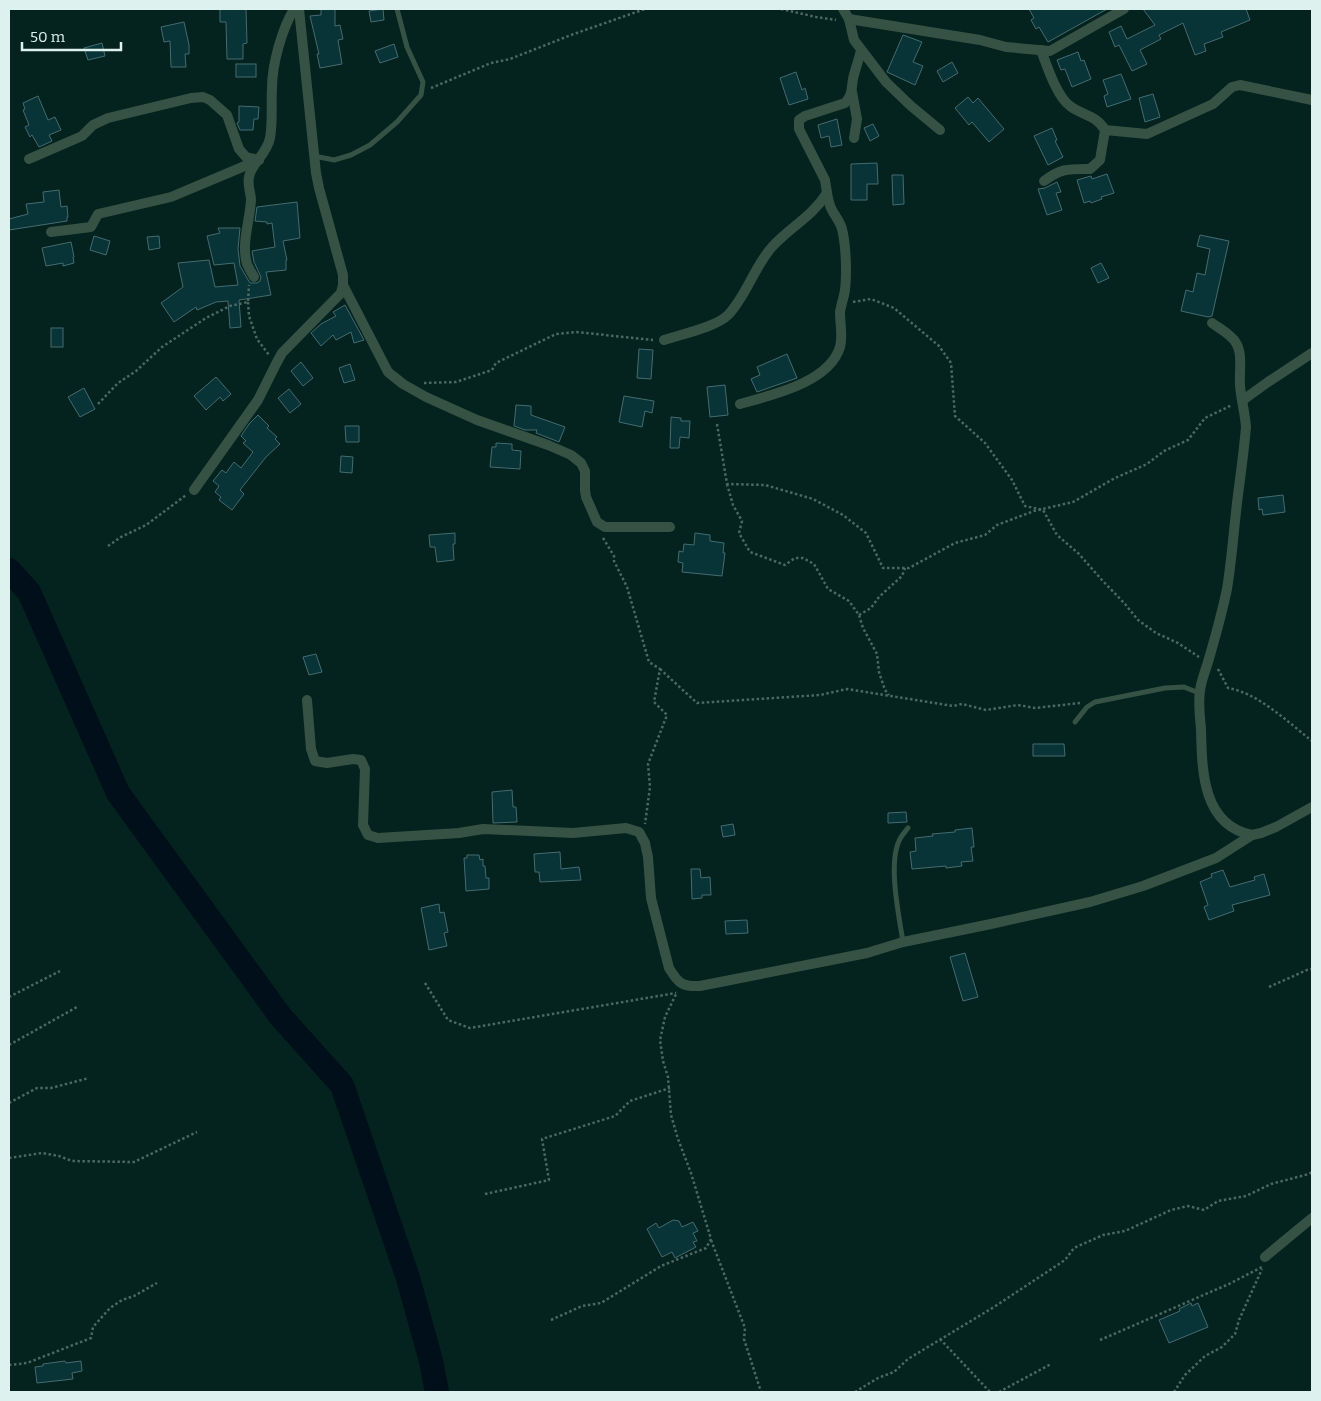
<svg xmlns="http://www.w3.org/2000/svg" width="1321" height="1401" viewBox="0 0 1321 1401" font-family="Bitter,serif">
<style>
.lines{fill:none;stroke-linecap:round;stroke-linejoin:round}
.river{stroke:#000f19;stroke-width:24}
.building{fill:#083337;stroke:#456c71}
.path{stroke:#4d6864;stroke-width:2.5;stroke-dasharray:2.5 2.5;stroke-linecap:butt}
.service{stroke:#365244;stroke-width:5}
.minor{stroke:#365244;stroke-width:10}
</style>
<rect width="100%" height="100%" fill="#04221e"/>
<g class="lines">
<polyline class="river" points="9,570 29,592 118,793 281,1017 342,1085 408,1278 431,1361 437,1392"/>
</g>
<g class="building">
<polygon points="220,9 246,9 247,43 243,44 243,59 227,59 226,22 220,22"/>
<polygon points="321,9 335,9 335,26 340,25 343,39 338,40 342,64 320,68 317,54 319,54 310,16 321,15"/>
<polygon points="383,9 384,20 371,22 369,11"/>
<polygon points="1029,9 1107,9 1048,42 1039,27 1036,29 1031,20 1034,18"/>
<polygon points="1143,9 1246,9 1250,20 1221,32 1223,37 1204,44 1206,51 1195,55 1183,23 1159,35 1161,39 1140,50 1147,64 1132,71 1119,45 1115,47 1109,32 1121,26 1127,39 1155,25"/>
<polygon points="184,22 189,45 189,54 185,54 186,67 171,67 170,41 164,42 161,27"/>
<polygon points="903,35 922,42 913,62 923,66 915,85 887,72"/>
<polygon points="102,43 105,56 88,60 84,48"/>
<polygon points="394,44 398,57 380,63 375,51"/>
<polygon points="1078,52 1081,61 1084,60 1091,79 1072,87 1065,69 1061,70 1057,60"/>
<polygon points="952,62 958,73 943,82 937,71"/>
<rect x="236" y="64" width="20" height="13"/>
<polygon points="796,72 802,90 805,88 808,99 789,105 780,78"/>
<polygon points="1121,74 1131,99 1107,107 1104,96 1108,94 1103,80"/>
<polygon points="1153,94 1160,117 1145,122 1139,98"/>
<polygon points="38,96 48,120 55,117 61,130 49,135 52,141 39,147 32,135 30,137 25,127 29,125 23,110 25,109 23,103"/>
<polygon points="968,97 973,103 978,98 1004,129 989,142 972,122 969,125 955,108"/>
<polygon points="239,106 259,107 258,119 254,119 253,130 240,130 237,123 239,122"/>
<polygon points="837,119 842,145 831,147 829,136 821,138 818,125"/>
<polygon points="873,124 879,136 870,141 864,128"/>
<polygon points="1052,128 1057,140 1055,141 1063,157 1048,165 1034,136"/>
<polygon points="877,163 878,184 867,184 867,200 851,200 851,164"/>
<polygon points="1107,174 1114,193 1101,197 1102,199 1091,203 1090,201 1084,203 1077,180 1091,176 1092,179"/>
<polygon points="892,175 903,175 904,204 893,205"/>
<polygon points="1057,182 1061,192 1056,193 1062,210 1047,215 1038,189 1045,188"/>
<polygon points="59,190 61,207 67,206 68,217 67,217 67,221 9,230 9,219 28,214 26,204 44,202 43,192"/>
<polygon points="297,202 300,238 283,241 287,260 286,260 286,270 266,272 271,295 239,300 241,327 230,328 228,301 216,302 197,310 196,307 174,322 161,303 183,287 178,263 209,260 215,287 238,285 234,263 214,265 207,236 220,233 218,228 240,228 238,249 240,266 250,283 257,283 260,281 261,277 254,262 252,251 275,247 272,223 267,224 267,222 255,221 257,207"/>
<polygon points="1200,235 1229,241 1212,316 1208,317 1181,311 1186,290 1193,292 1197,273 1205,275 1210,249 1197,246"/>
<polygon points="94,236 110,241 106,255 90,250"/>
<polygon points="159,236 160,248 149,250 147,237"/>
<polygon points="71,242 74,257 73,257 74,263 63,266 63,263 46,266 42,248"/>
<polygon points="1101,263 1109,278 1098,283 1091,268"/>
<polygon points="345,305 364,340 354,343 351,332 336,340 333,335 321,346 311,333 321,324 336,316 333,312"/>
<rect x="51" y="328" width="12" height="19"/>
<polygon points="639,349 653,350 651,379 637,378"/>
<polygon points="787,354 797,378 757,392 751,379 760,375 757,367"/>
<polygon points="301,362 313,378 303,386 291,371"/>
<polygon points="350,364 355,380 344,383 339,368"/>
<polygon points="216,377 231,394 223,401 220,397 206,410 194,396"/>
<polygon points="725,385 728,415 710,417 707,387"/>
<polygon points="84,388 95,409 80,417 68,397"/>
<polygon points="289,389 301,404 290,413 278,398"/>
<polygon points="624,396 654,401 652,413 645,411 642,427 619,422"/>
<polygon points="516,405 531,406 531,415 565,427 559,442 536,433 537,430 525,430 514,426"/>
<polygon points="258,415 269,426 267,428 277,437 275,439 280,444 266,457 240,490 244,494 232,510 219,500 221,497 215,492 219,486 213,481 222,470 226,473 234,462 241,468 253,452 243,443 246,441 241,436 249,424"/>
<polygon points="671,417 681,418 681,421 690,421 689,438 680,437 679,448 670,448"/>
<polygon points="345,426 359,426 359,442 346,442"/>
<polygon points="496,443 512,444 512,450 521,451 520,469 490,467 492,447 496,447"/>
<polygon points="341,456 353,457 352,473 340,472"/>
<polygon points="1283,495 1285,512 1263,515 1262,509 1259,510 1258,498"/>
<polygon points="455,533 455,544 453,544 454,560 437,562 435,547 430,547 429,535"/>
<polygon points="695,533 710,535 710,541 724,543 723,553 725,553 722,576 682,572 683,563 678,562 679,551 683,552 684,544 694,545"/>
<polygon points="316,654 322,672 309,675 303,657"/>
<polygon points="1033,744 1064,744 1065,756 1033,756"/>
<polygon points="512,790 513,807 516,807 517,822 493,823 492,792"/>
<polygon points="906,812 907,822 888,823 888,813"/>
<polygon points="733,824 735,835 723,837 721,826"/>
<polygon points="972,828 974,847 971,847 973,861 961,862 962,866 946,868 946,866 912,869 910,852 916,851 915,838 933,836 932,834 955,832 955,830"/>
<polygon points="560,852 561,869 579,867 581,880 540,882 539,872 535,872 534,854"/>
<polygon points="467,855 479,855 480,860 483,859 483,866 485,866 486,878 489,878 489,889 466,891 464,858 467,858"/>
<polygon points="691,869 700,869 701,878 710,877 711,895 702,895 702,898 692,899"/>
<polygon points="1223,870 1230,887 1255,880 1254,877 1264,874 1270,895 1232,905 1234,911 1209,920 1204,907 1208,905 1200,882 1212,877 1211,874"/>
<polygon points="439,904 440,913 444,912 448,932 444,933 447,946 429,950 421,908"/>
<polygon points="747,920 748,933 726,934 725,921"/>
<polygon points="965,953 978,997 963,1001 950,957"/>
<polygon points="673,1220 679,1221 682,1227 693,1222 698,1231 693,1233 697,1241 693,1242 696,1247 675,1258 672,1252 662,1257 647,1229 656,1223 659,1228"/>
<polygon points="1191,1303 1192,1306 1198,1303 1208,1327 1169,1343 1159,1320 1180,1311 1179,1309"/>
<polygon points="65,1361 66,1363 81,1361 82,1371 72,1373 73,1379 37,1383 35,1367 43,1366 43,1364"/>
</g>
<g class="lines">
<g class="path">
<polyline points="781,9 816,17 836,20"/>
<polyline points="431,88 491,63 510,59 571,35 645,9"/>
<polyline points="248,302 249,316 257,339 269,355"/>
<polyline points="853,302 871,299 894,308 939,346 951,363 955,416 985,443 1012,480 1025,506 1043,510 1057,535 1079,554 1101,579 1125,604 1138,620 1156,633 1178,643 1199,657"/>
<polyline points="424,383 456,382 492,370 496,363 556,334 576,332 653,340"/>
<polyline points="98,404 118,383 136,371 162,347 206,318 230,306 248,302 249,285"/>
<polyline points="717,424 727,484 765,485 813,499 843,515 866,533 883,568 909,568 955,543 985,535 997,525 1034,511 1073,502 1115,478 1147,464 1164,451 1188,440 1205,418 1232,405"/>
<polyline points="727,484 733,505 742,521 739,533 750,552 785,565 795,558 803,558 814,564 828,589 849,601 859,615 863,628 877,654 879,672 885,690 889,695"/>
<polyline points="603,538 614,556 614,561 627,587 649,662 660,669 654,702 667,715 648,764 650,787 645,824"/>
<polyline points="108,546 121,537 146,525 186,495"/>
<polyline points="859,615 871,608 879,597 902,576 905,568"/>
<polyline points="660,669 697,703 820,695 847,689 953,706 962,704 986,710 1018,705 1035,708 1080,703"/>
<path d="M1218 669 1228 688C1258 693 1288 722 1312 741"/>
<polyline points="425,983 448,1020 470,1028 676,993"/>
<polyline points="1269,987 1307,970 1312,969"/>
<polyline points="9,997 60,971"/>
<polyline points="9,1045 77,1007"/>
<polyline points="9,1103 37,1088 51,1088 89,1078"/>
<polyline points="9,1158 42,1153 59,1156 72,1161 134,1162 197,1132"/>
<polyline points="485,1194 549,1180 542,1139 615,1116 630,1101 670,1088"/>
<polyline points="711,1240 745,1328 744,1339 761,1392"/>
<polyline points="551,1320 582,1306 601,1303 661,1266 706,1248 711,1239 691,1173 678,1139 671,1115 668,1077 663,1061 660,1040 665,1017 677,992"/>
<polyline points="940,1339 990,1392"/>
<polyline points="1100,1340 1229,1284 1262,1267"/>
<polyline points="9,1365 27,1363 91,1338 93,1327 110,1308 122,1300 134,1296 157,1283"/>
<polyline points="855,1392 878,1378 894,1372 908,1359 994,1307 1065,1260 1074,1248 1103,1235 1125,1231 1171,1210 1188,1206 1204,1210 1218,1201 1246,1196 1271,1184 1309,1174 1312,1172"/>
<polyline points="999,1392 1051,1364"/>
<polyline points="1174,1392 1185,1375 1205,1356 1222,1347 1235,1334 1239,1320 1262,1269"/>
</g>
<g class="service">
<polyline points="314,156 334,160 351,155 370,145 397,122 421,95 423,82 407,47 397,9"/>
<polyline points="1075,722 1087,707 1095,702 1165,688 1184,687 1199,693"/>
<path d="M903 942C899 916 888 865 899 841 901 836 905 832 908 828"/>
</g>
<g class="minor">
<polyline points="843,9 849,19 854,40 886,82 911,106 940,130"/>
<polyline points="849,19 980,40 1006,47 1050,51 1124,9"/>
<path d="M1041 50C1047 66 1057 97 1070 106 1083 116 1095 114 1105 130L1100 160 1090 169C1068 169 1062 168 1044 181"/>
<polyline points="852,92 857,119 854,138"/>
<polyline points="1105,130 1147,134 1213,104 1232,87 1240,85 1312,100"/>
<polyline points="29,159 82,136 93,125 108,118 191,98 203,97 210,100 227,115 239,149 246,157 259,160"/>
<polyline points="51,232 91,227 98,214 171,197 259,160"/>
<path d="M254 277C252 273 249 269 247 264 241 244 250 220 251 200 251 193 247 185 249 177 251 164 267 154 270 138 273 121 271 105 272 88 272 64 282 29 294 9"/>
<polyline points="343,285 388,372 403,384 426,397 477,420 548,445 571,455 581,463 585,471 585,490 586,497 597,522 605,527 670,527"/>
<path d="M1212 323C1220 329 1231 334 1236 343 1243 354 1239 372 1240 385 1241 399 1245 413 1246 427 1244 450 1241 472 1238 495 1234 526 1232 558 1227 589 1222 613 1215 638 1208 662 1205 672 1201 681 1200 691 1198 703 1200 717 1201 729 1202 770 1202 825 1252 835"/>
<path d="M664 340C682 334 716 327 728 315 747 295 754 267 772 247 790 227 812 217 827 193L825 180 799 129V120L805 116 845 103C853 94 851 90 853 79 855 69 859 60 861 50"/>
<polyline points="1243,400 1268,382 1312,353"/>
<path d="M740 404C771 395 829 383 840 347 843 336 840 324 840 312 841 305 844 297 845 290 847 273 846 245 842 229 840 221 834 215 831 208 829 204 828 198 827 193"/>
<polyline points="194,490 258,400 276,364 282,353 341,293 343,285 343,275 319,188 316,173 299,9"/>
<path d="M307 700 311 749 315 761 327 763 353 759 361 760 365 769 363 825 368 835 378 838 459 833 483 829 573 833 626 828 639 832 645 843 648 857 651 898 669 968C678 983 682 987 700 986L867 953 903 942 991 924 1090 902 1143 886 1216 858 1252 835 1261 833 1276 827 1312 807"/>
<polyline points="1265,1257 1312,1218"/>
</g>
</g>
<rect width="1321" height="1401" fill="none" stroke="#ddf2ee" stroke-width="20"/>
<path d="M22 42v8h99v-8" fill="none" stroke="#ddf2ee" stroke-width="2.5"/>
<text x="30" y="42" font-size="15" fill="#ddf2ee" stroke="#04221e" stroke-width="4" paint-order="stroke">50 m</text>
</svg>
